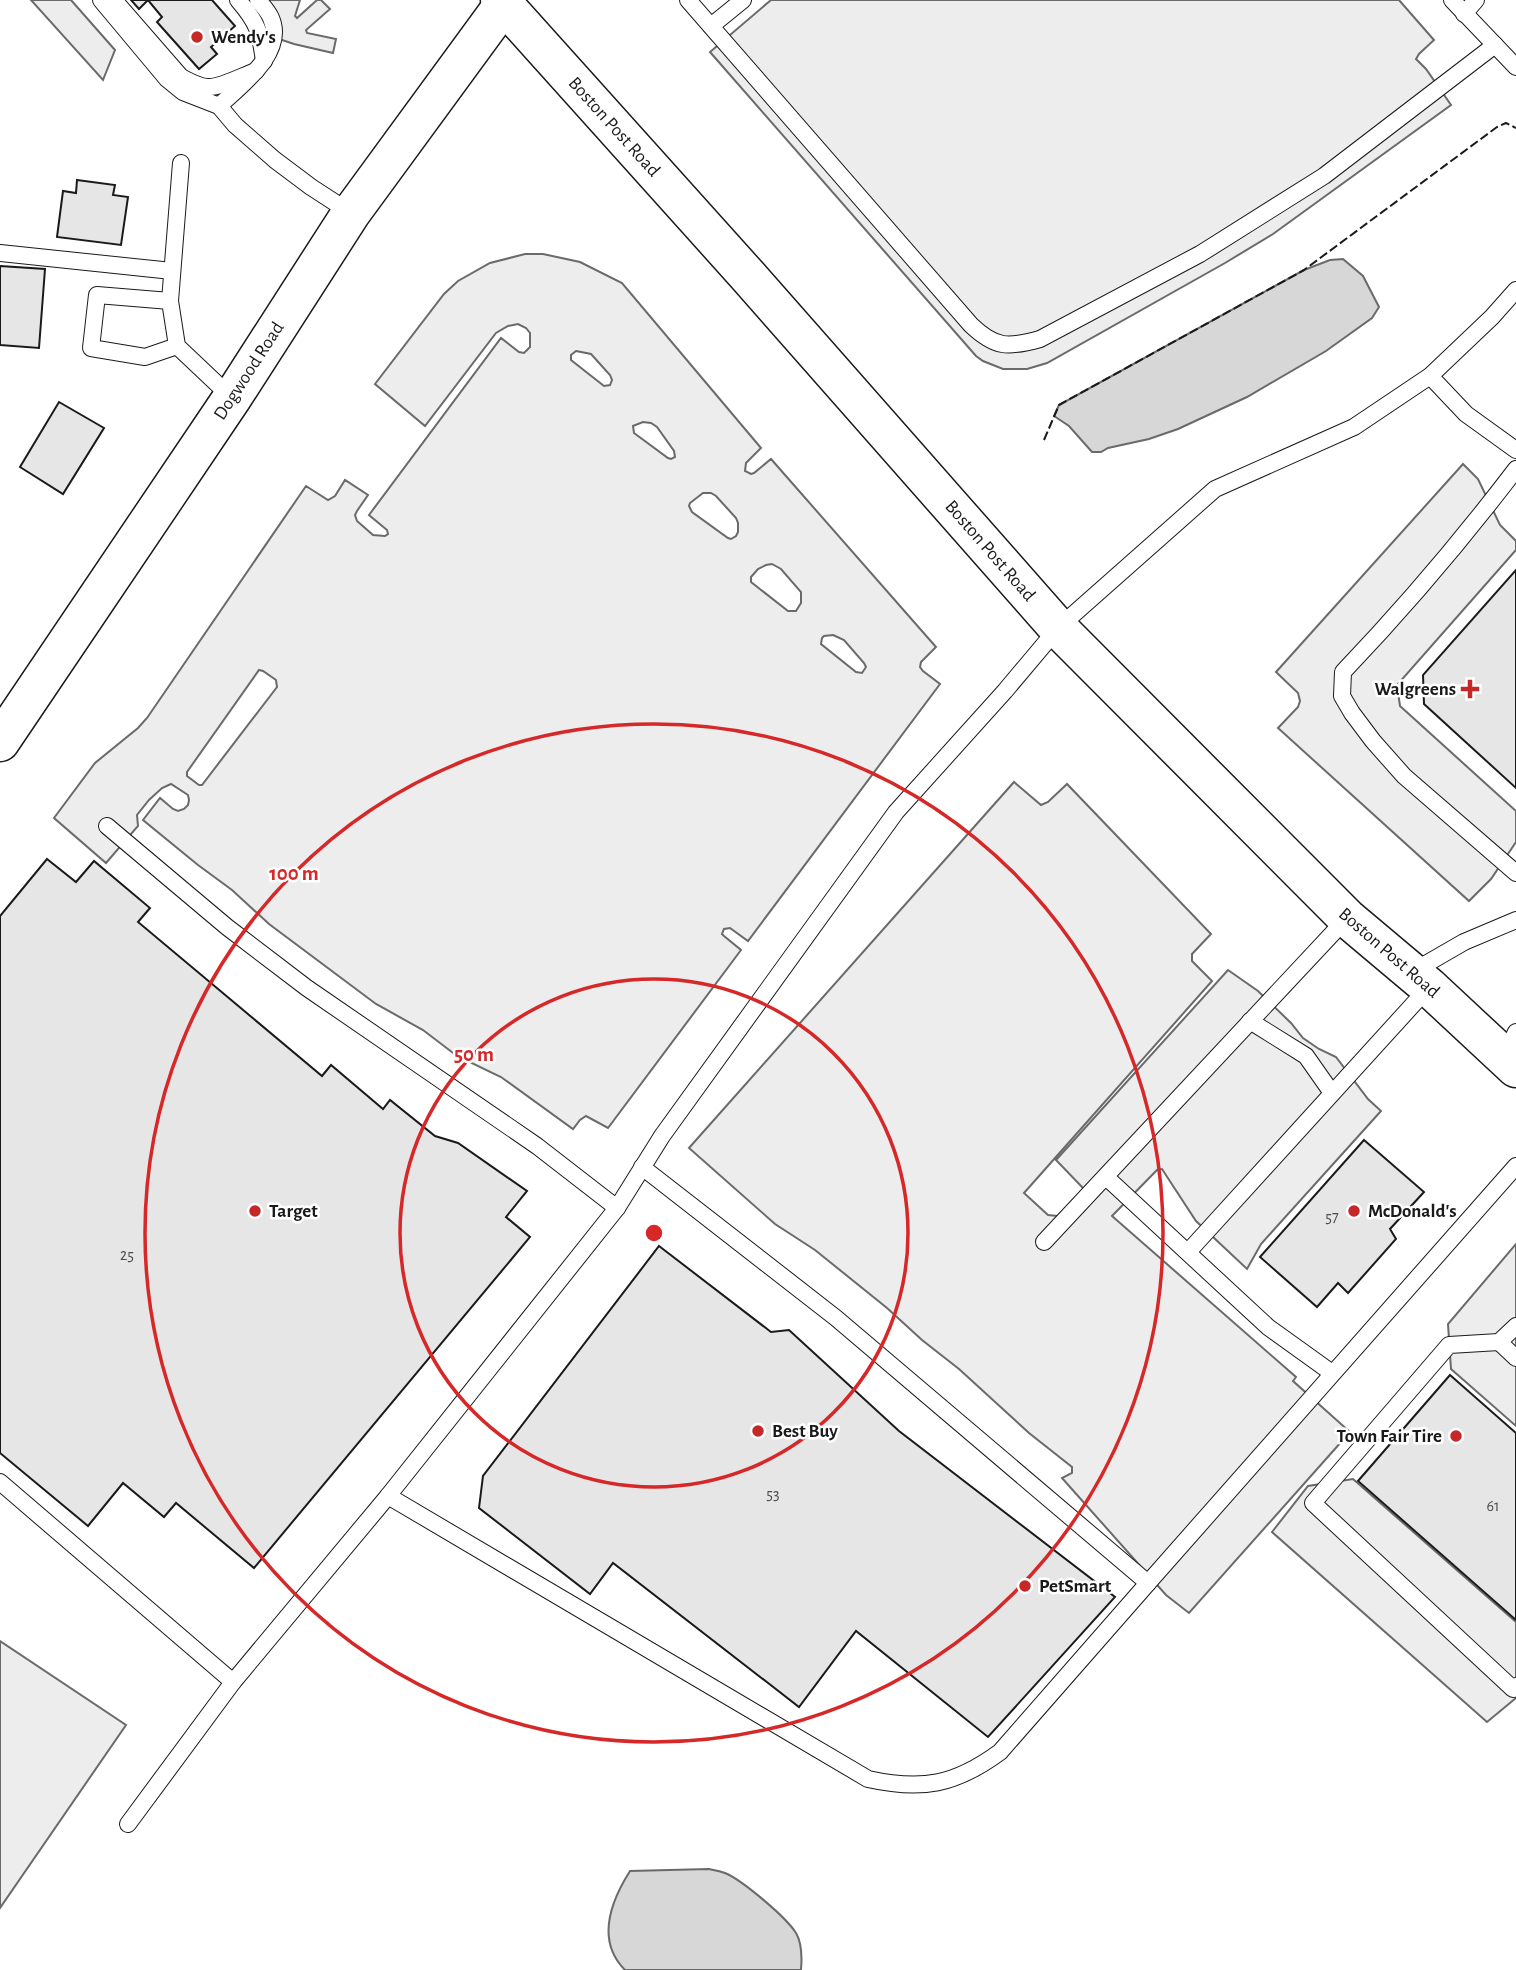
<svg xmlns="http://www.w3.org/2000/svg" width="1516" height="1970" viewBox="0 0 1516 1970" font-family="'Alegreya Sans',sans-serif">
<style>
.built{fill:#ededed;stroke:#6a6a6a;stroke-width:2;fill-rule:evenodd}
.water{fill:#d7d7d7;stroke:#6a6a6a;stroke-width:2}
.building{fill:#e6e6e6;stroke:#1a1a1a;stroke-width:2}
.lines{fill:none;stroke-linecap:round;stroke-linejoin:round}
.service-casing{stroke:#1a1a1a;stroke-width:18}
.tertiary-casing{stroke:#1a1a1a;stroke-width:41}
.primary-casing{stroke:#1a1a1a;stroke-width:41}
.service{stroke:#fff;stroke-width:16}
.tertiary{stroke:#fff;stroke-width:38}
.primary{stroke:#fff;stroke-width:38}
.fence{stroke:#1a1a1a;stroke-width:2;stroke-dasharray:9 3.5;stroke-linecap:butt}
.ring{fill:none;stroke:#d62828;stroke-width:3.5}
.poi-dot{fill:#c62828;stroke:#fff;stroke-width:2.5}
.labels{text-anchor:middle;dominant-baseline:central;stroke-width:5;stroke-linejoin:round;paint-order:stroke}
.number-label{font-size:16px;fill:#4d4d4d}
.poi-label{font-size:19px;font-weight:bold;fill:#1a1a1a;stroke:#fff;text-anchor:start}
.street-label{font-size:19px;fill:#1a1a1a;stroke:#fff}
.centre{fill:#d62828;stroke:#fff;stroke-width:3.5}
.ring-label{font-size:21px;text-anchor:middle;font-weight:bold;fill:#d62828;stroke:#fff;stroke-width:5;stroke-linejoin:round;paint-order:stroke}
</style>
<rect width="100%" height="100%" fill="#fff"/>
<g class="built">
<polygon points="31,0 71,0 115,50 103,80"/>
<polygon points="249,0 300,0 295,16 297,18 317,0 321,0 330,9 306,30 307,33 336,39 333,53 294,44 267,35 264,21"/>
<polygon points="771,0 1399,0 1434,40 1419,54 1416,59 1426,69 1451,105 1273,234 1225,263 1047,363 1027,369 1003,369 983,361 976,356 710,52"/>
<path d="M525 254H543L580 262 622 283 761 448 746 463 745 471 751 474 754 473 771 459 936 647 921 662 920 667 923 671 940 684 748 941 730 928 724 929 722 934 724 936 741 950 608 1128 586 1116 580 1120 573 1129 501 1077 457 1056 423 1030 376 1004 269 924 232 890 198 865 143 820 160 798 173 809 178 811 184 809 188 805 189 800 188 795 171 784 162 788 149 800 137 815 138 826 106 863 54 818 95 763 138 728 147 718 306 486 328 500 335 496 345 480 368 495 357 511 355 515 357 521 373 535 385 536 388 534 387 530 369 515 501 338 519 352 524 353 530 347V333L526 328 518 324 508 326 496 333 425 426 375 384 444 294 458 281 490 263ZM576 351 591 354 610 375 612 380 610 385 604 386 571 360V355ZM643 422 651 423 657 427 674 451 675 457 671 459 668 458 634 433 633 426ZM703 493H711L716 496 736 518 738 523V532L736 536 731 539 728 538 692 512 689 506 690 503ZM772 564 781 569 801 592V603L796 611H788L751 582V577L758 569 766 565ZM833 635 844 640 864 663 866 667 862 673 856 672 821 644 822 638 824 636ZM259 670 263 671 276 680 277 687 202 785H199L187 776V772Z"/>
<polygon points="1463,464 1478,479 1500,525 1516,541 1516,550 1397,685 1400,706 1516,811 1516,842 1491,879 1469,901 1278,728 1298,707 1300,701 1298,693 1276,672"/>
<polygon points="1014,782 1041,805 1048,802 1067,784 1211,934 1192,954 1192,961 1212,981 1024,1193 1048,1215 1058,1216 1084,1189 1056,1160 1228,970 1258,991 1291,1023 1303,1038 1319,1049 1336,1057 1368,1099 1381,1111 1261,1244 1247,1269 1196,1221 1162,1169 1157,1170 1112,1216 1296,1377 1293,1381 1350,1432 1189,1613 1166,1595 1062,1478 1072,1473 1072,1467 1029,1433 959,1369 922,1340 887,1308 815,1250 775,1224 689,1148"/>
<polygon points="1516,1244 1516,1426 1451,1369 1448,1324"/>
<polygon points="1353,1479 1516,1622 1516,1698 1487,1722 1272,1532 1308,1486"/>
<polygon points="0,1641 126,1725 0,1908"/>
</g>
<g class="water">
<polygon points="1343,259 1363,276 1379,307 1372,318 1326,351 1247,397 1178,429 1149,439 1108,448 1101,452 1092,452 1069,426 1054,416 1059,405 1304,270 1330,260"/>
<path d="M709 1869C714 1870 720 1871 725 1873 742 1880 786 1917 796 1933 802 1943 802 1958 801 1970H625C595 1940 611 1901 630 1871Z"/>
</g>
<g class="building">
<polygon points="131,0 212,0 235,26 211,47 217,54 199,69 157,22 162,17 148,0 139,9"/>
<polygon points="77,180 115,185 113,195 128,197 121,245 57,237 63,191 76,193"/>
<polygon points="0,266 45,269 39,348 0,345"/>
<polygon points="59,402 104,428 63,494 20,467"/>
<polygon points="1516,570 1516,788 1424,704 1423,675"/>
<polygon points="47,859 76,882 94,861 150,908 138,922 322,1076 331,1065 383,1109 390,1100 435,1136 458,1143 527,1191 506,1217 530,1237 254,1568 176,1503 164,1517 123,1483 88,1526 0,1453 0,916"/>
<polygon points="1364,1140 1424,1192 1390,1229 1396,1239 1348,1293 1338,1283 1317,1307 1260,1257"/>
<polygon points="659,1246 771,1332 789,1330 899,1431 1115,1597 988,1737 856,1631 799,1707 613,1563 590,1594 479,1508 483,1476"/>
<polygon points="1450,1375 1516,1433 1516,1620 1358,1481"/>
</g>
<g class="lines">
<g class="service-casing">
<g id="service">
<polyline points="101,0 167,79 183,92 219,106 235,125 275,160 311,187 351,213"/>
<path d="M114 0 181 77C189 81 199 87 208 87 220 88 244 75 256 71"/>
<path d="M238 0C258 23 260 32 264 61"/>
<path d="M688 0 971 325C995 348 1008 348 1040 339L1200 254 1324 176 1495 45"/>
<polyline points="1452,0 1516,67"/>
<polyline points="1464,14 1476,0"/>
<polyline points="711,26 743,0"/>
<path d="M219 106C241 85 286 53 271 18 268 11 262 5 258 0"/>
<polyline points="0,253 172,271"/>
<polyline points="170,301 181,163"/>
<polyline points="177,346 170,301 97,295 91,348 145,357 177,346 232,398"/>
<polyline points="1430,376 1466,414 1516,450"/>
<path d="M1516 469C1462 540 1405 607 1343 672L1342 696 1352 713 1373 741 1404 776 1516 873"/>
<polyline points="107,826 227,927 307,988 537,1146 617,1208"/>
<polyline points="1412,972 1464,942 1516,920"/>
<polyline points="1250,1021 1306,1056 1332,1093"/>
<polyline points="1504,1057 1516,1032"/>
<polyline points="642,1167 836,1318 1148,1583 1516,1166"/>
<polyline points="1106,1177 1268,1327 1332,1373"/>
<polyline points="1044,1242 1347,918"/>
<polyline points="1188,1252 1429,987"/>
<polyline points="1516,1326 1499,1342 1449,1345 1313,1503 1513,1689 1516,1686"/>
<polyline points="1499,1342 1516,1358"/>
<polyline points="0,1482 233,1682"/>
<path d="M388 1496 868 1779C922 1791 955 1785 1000 1752L1148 1583"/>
<polyline points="128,1824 233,1682 388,1496 617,1208 662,1136 896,812 1005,691 1058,628 1215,489 1354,427 1430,376 1492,317 1516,290"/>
</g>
</g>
<g class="tertiary-casing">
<polyline id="tertiary" points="0,742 232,398 351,213 504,4"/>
</g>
<g class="primary-casing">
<polyline id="primary" points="500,0 748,276 1058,628 1347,918 1429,987 1516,1068"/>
</g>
<use href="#service" class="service"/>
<use href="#tertiary" class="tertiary"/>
<use href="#primary" class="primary"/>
<polyline class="fence" points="1044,440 1059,405 1304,270 1497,127 1506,123 1516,128"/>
</g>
<g class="ring">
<circle cx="654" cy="1233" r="254"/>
<circle cx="654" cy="1233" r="509"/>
</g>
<g class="poi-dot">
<circle cx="197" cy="37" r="7"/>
<path d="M1466.5 678.5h7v7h7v7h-7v7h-7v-7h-7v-7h7z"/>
<circle cx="255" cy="1211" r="7"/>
<circle cx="1354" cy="1211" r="7"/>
<circle cx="758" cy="1431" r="7"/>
<circle cx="1456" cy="1436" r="7"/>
<circle cx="1025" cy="1586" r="7"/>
</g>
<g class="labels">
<g class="number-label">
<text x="1332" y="1217">57</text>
<text x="127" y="1255">25</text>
<text x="773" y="1494">53</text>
<text x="1493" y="1506">61</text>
</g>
<g class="poi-label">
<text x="211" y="37">Wendy's</text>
<text x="1456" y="689" text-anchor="end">Walgreens</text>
<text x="269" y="1211">Target</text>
<text x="1368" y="1211">McDonald's</text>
<text x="772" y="1431">Best Buy</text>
<text x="1442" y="1436" text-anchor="end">Town Fair Tire</text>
<text x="1039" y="1586">PetSmart</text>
</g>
<g class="street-label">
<text transform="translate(614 127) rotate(48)">Boston Post Road</text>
<text transform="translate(249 371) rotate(-57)">Dogwood Road</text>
<text transform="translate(990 551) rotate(49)">Boston Post Road</text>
<text transform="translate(1389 953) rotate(41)">Boston Post Road</text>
</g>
</g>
<circle cx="654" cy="1233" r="10" class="centre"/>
<g class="ring-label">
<text x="294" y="880">100 m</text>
<text x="474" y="1061">50 m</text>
</g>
</svg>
